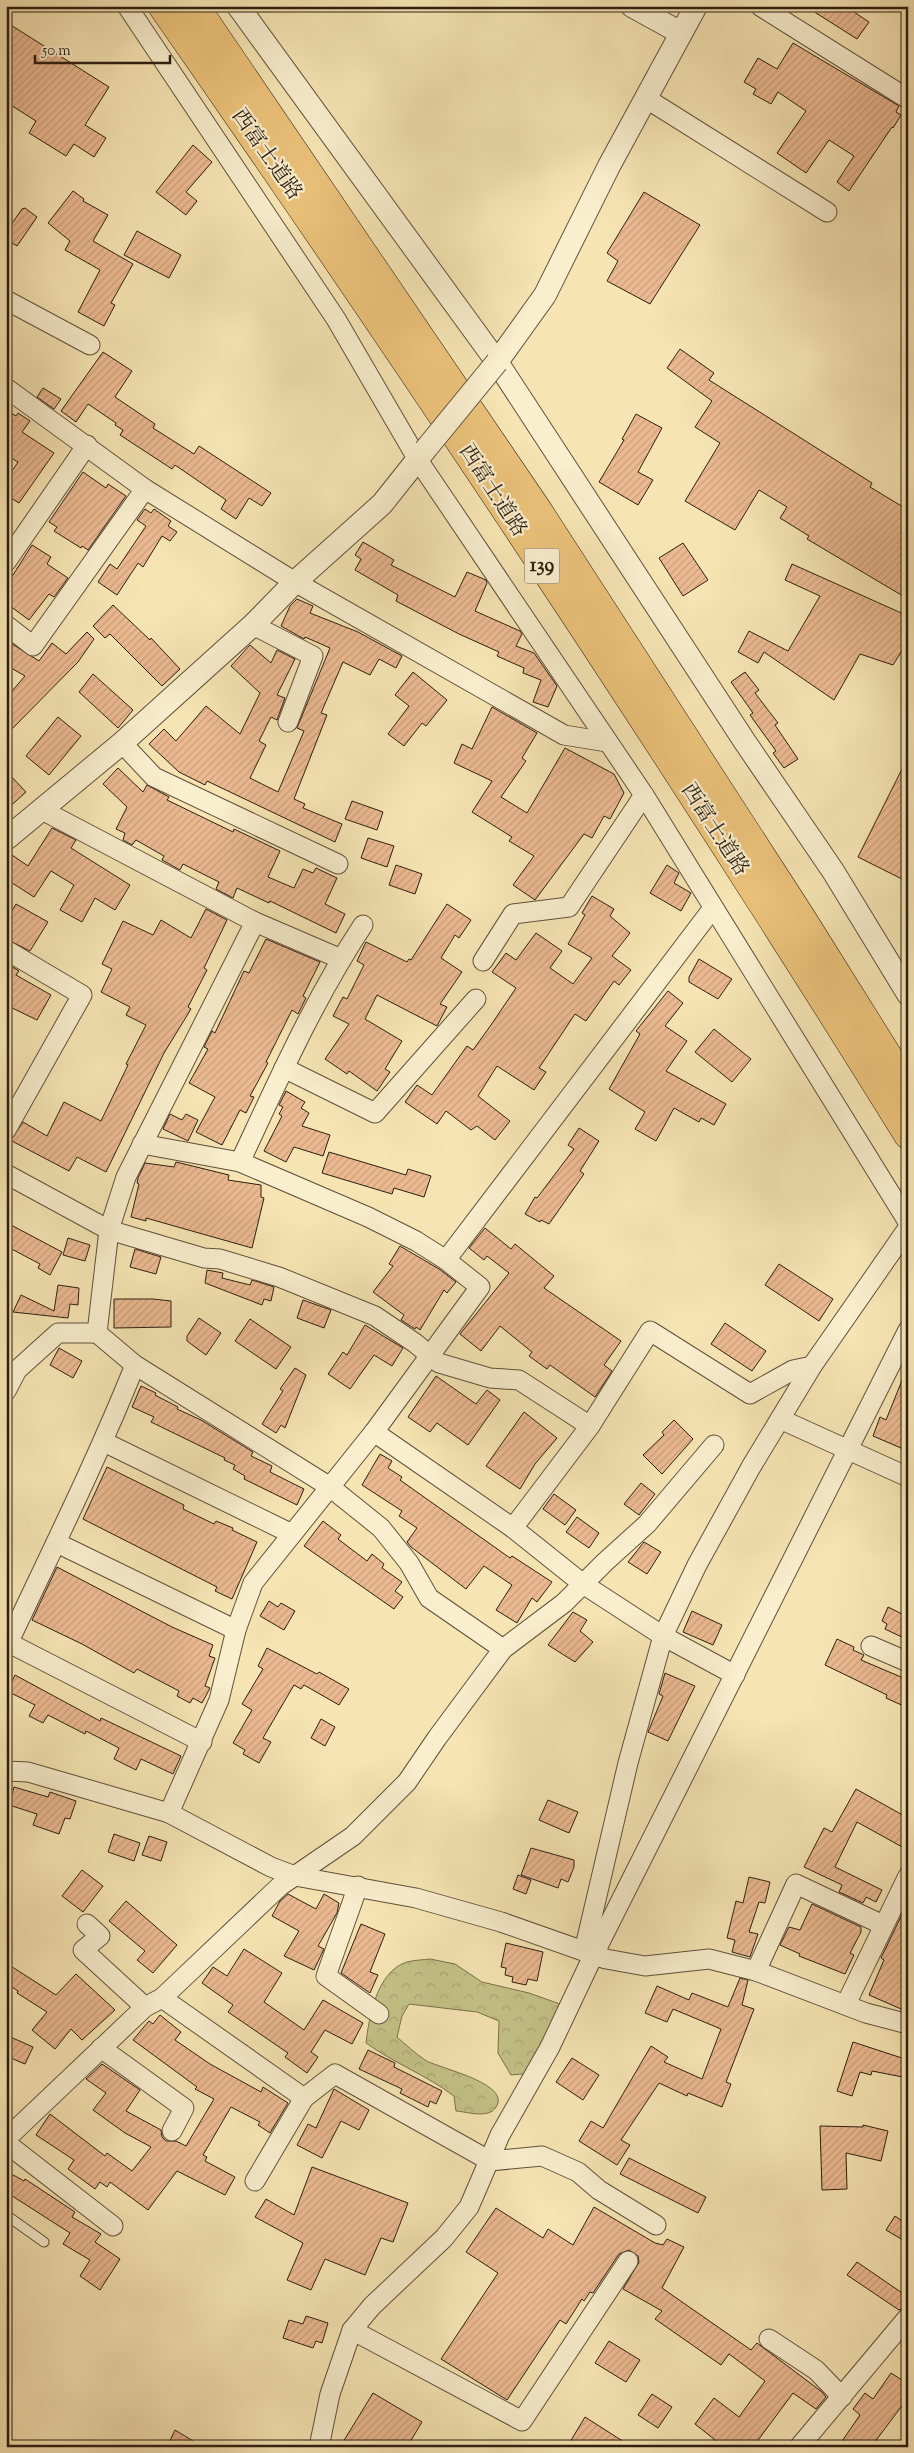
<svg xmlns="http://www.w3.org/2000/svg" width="914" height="2453" viewBox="0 0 914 2453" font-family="'Sorts Mill Goudy','Noto Serif JP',serif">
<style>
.forest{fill:url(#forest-crowns);stroke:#78704d}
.building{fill:url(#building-hatch);stroke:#2d1e13}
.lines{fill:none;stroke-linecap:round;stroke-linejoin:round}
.service-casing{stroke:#5f503b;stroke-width:11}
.minor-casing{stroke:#5f503b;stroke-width:21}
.tertiary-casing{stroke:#5f503b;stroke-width:24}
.motorway-casing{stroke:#2d1e13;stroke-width:29}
.service{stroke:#f9eece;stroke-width:9}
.minor{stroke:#f9eece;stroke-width:19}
.tertiary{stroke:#f9eece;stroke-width:22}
.motorway{stroke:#ebc27a;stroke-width:28}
.tertiary-bridge-casing{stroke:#5f503b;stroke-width:24;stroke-linecap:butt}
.tertiary-bridge{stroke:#f9eece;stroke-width:22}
.labels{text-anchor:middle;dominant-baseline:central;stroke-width:4.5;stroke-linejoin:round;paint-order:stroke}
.shield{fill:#f9eece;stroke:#6a5c4b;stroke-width:1}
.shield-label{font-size:20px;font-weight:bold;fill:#2d1e13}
.street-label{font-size:21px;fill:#2d1e13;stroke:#f9eece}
</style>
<defs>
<pattern id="forest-crowns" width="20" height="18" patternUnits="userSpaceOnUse" patternTransform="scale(1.25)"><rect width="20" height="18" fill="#c4c287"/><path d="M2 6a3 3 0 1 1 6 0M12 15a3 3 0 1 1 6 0" fill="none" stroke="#a9a674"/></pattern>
<pattern id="building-hatch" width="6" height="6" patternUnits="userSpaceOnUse" patternTransform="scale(1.25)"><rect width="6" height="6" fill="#ecba91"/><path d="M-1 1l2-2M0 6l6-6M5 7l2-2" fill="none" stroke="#cb9f7c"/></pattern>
</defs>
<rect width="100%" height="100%" fill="#f6e5b3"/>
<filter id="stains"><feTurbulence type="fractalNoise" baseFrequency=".004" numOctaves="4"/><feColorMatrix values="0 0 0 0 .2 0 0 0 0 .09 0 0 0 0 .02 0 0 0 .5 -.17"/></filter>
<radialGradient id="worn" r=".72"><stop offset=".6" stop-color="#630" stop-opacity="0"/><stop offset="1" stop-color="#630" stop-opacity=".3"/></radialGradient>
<path class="forest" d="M430 1959 455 1964 482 1982 529 1993 560 2004 533 2073 511 2075 498 2053 499 2021 477 2012 409 2004 402 2016 397 2037C406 2045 415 2053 425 2060 437 2068 512 2083 496 2107 489 2119 468 2112 456 2111L454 2096C426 2075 394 2063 366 2043 369 2017 377 1971 407 1962 414 1960 423 1960 430 1959Z"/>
<g class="building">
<polygon points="805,6 845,6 869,22 857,39"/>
<polygon points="6,22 109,87 85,125 106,138 94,157 74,144 66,156 29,133 36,121 6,102"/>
<polygon points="793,43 899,106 896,112 901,115 893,128 892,127 849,191 837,182 854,156 829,140 806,173 777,153 806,111 778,92 771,104 753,94 756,89 744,82 758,58 777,69"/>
<polygon points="193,145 212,162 186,192 197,201 186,215 156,192"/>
<polygon points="73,191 84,199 83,201 108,215 93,241 133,264 111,303 115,305 104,326 78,312 100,270 65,250 70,241 48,223"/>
<polygon points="644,192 700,225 650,304 607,281 618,261 607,253"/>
<polygon points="25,208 37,217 17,246 6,239 6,232 22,209"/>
<polygon points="137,231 181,255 169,278 124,255"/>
<polygon points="680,349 714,373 709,380 872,483 870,487 908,510 908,599 807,539 809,536 780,518 787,507 759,490 735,530 685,501 720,443 695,427 712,401 667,368"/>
<polygon points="103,352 132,371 115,397 155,424 153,428 194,454 199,446 271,493 262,506 249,498 236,519 221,509 226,500 175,465 172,469 120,435 123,430 115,425 116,423 88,404 76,422 61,411"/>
<polygon points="43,388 61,399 54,409 37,397"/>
<polygon points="6,410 16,416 18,413 30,421 22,432 54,453 19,503 6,495 6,480 18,462 6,455"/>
<polygon points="636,414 662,428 638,472 653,480 638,505 599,482 624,440 622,439"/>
<polygon points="83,472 106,488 108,484 126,496 88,550 82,546 81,548 54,531 57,527 49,522"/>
<polygon points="145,509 151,513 154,509 171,521 168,526 177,532 170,541 162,536 143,567 138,563 117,595 98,582 110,564 117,569 146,526 137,520"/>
<polygon points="363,542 394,560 391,565 455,597 467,572 486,580 487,583 475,611 520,631 522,634 516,646 534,653 557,686 548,707 533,702 541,680 523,673 524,668 497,656 499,652 459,634 396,601 398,595 355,570 361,559 355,555"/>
<polygon points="683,543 708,580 683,596 659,558"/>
<polygon points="32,545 51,557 47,564 68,578 54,597 49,594 29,620 10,606 12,602 6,598 6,586"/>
<polygon points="792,564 908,616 908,641 893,665 860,654 834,700 764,652 758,663 738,652 749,631 788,651 820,596 785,580"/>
<polygon points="297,599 313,606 310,613 358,632 402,656 396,668 379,659 370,675 343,662 321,713 327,715 294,799 305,804 303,808 342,824 335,842 207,781 205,785 179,772 149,744 164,729 176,741 206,706 240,734 260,693 231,666 250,645 271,663 277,650 295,659 277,695 285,698 277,720 271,717 259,741 266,745 250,778 278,792 304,731 297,728 330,648 305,637 304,639 281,626 290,606"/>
<polygon points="113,605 150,640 151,638 180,669 162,686 110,634 105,638 93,626"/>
<polygon points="87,632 94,639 78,662 6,735 6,698 25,676 6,665 6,640 39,661 52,643 66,654"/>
<polygon points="413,672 447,700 426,726 422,723 404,746 388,734 409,706 395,695"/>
<polygon points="745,672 759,690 755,693 778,723 775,725 798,759 784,768 773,753 776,751 750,715 753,713 731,682"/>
<polygon points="93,674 133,710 118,728 79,692"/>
<polygon points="492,707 537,733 522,758 526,761 501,797 527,813 565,748 614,774 624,793 610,819 604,816 592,838 584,834 535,900 513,885 534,856 509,841 512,837 472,812 492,781 454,763 462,744 472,749"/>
<polygon points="58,717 81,736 49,775 26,756"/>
<polygon points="908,757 908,882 858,857"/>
<polygon points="118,768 143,792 147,785 169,797 167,800 233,832 234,829 280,851 268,877 294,888 303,869 313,873 316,868 337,878 325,904 345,914 336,933 270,901 269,903 237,888 233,898 216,889 219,882 183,864 180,870 162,860 164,856 136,840 132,845 123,840 125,833 116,829 127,807 103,784"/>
<polygon points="6,771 26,792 6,810"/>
<polygon points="352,801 383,812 377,830 345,819"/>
<polygon points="52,828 76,840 71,848 130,885 115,910 95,898 82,922 60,910 74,885 51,871 34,897 6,879 6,864 12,855 28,866"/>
<polygon points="368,838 394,846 387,867 361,858"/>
<polygon points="396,865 422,874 415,894 389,885"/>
<polygon points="667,865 679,873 674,883 691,893 681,911 650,893"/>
<polygon points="592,896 614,909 610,916 630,933 612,956 631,970 619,985 614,981 586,1021 575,1014 539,1068 546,1072 534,1090 497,1066 478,1096 510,1121 495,1140 477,1126 471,1130 446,1111 437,1124 405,1102 417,1085 432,1095 467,1046 473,1050 491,1025 516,988 492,972 506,953 516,960 536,933 562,951 550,968 573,984 592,958 568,944 585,915 582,913"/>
<polygon points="16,904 48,922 30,951 6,939 6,920"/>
<polygon points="447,904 471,920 459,938 455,935 441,958 462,972 440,1004 447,1007 437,1026 377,995 365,1019 402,1041 385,1069 390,1072 377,1091 349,1071 347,1074 325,1059 349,1024 333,1016 343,997 347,999 364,965 357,961 366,942 407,962 409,959 411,960"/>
<polygon points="206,909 227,920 204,968 207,970 188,1007 191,1009 164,1053 106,1172 77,1157 69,1171 10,1140 23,1122 47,1136 64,1102 101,1121 128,1065 126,1064 146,1025 126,1015 130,1007 101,992 112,969 102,964 123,921 153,935 161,920 191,938"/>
<polygon points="266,939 320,962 303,996 306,998 298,1014 292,1010 266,1062 268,1063 250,1096 254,1097 246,1113 240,1110 222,1145 196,1132 215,1097 189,1083 208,1049 204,1047 212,1031 215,1033 244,971 249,973"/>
<polygon points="699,959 732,979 718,999 689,982 689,977"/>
<polygon points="6,963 19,971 16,975 51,995 37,1020 6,1005"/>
<polygon points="668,991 683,1003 665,1026 687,1041 666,1071 726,1104 714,1125 701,1118 699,1122 674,1108 656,1141 635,1129 645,1112 609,1089 640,1034 636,1031"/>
<polygon points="714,1029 751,1059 732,1082 695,1052"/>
<polygon points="286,1091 305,1102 301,1108 309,1113 302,1126 330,1135 323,1156 294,1147 286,1162 264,1151 282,1116 279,1114 283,1107 279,1105"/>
<polygon points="170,1114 182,1120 186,1114 198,1120 188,1141 163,1129"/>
<polygon points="579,1128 599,1141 580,1171 584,1174 549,1224 541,1220 540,1222 525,1214 535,1197 537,1198 574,1149 568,1145"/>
<polygon points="329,1152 406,1175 408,1169 431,1176 424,1197 394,1188 392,1194 322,1173"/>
<polygon points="176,1162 229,1175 228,1180 261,1185 261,1197 264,1198 252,1248 146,1218 146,1221 131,1217 139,1184 137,1183 138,1178 145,1163 174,1167"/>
<polygon points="13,1226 62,1252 50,1275 38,1268 40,1264 6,1246 6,1238"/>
<polygon points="485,1228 511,1249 515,1244 554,1276 544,1288 621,1341 604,1365 612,1371 595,1397 550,1365 547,1369 529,1356 532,1352 500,1326 481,1351 460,1334 509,1273 487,1256 484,1260 469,1248"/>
<polygon points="68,1238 90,1245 85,1261 63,1255"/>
<polygon points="400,1246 439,1269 456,1282 447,1293 444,1290 420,1330 416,1327 415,1329 401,1320 404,1315 373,1292 393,1266 389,1264"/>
<polygon points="135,1249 161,1257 156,1274 130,1267"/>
<polygon points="779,1264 833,1299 819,1321 765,1285"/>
<polygon points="207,1270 223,1273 222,1278 250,1285 252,1280 274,1287 271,1301 264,1299 262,1305 205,1283"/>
<polygon points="58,1285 79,1288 78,1305 70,1304 68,1318 13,1312 21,1295 54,1311"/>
<polygon points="114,1299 153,1299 171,1301 171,1327 114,1328"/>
<polygon points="303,1300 331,1310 324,1328 297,1318"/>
<polygon points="199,1318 221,1333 206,1355 187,1341 187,1336"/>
<polygon points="250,1319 291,1347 276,1369 235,1341"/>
<polygon points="725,1323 766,1351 752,1371 711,1344"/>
<polygon points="365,1325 403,1348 392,1366 374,1355 350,1389 328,1374 343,1352 347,1355"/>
<polygon points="59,1348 82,1361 73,1378 50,1365"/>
<polygon points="295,1368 306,1375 285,1428 281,1425 276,1433 262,1424 283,1391 280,1389"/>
<polygon points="907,1368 908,1368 908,1451 873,1436 880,1417 886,1420"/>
<polygon points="436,1376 476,1404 487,1390 500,1400 468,1445 437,1423 430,1432 408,1417"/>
<polygon points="141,1386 156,1393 155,1395 178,1407 177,1409 201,1420 253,1452 251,1456 272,1466 270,1472 304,1489 297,1505 244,1479 245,1476 233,1469 235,1465 224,1460 225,1458 151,1422 154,1417 132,1407"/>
<polygon points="524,1412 557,1438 535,1464 520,1489 486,1466"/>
<polygon points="674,1420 693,1439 662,1474 643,1455 664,1435 662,1432"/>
<polygon points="380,1454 392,1461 388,1468 402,1477 400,1480 510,1558 512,1556 552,1582 537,1602 532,1598 517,1623 496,1610 512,1585 484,1566 466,1589 411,1547 407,1542 417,1528 399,1516 402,1511 362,1485"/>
<polygon points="107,1467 184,1505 183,1509 214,1524 216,1521 233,1528 232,1530 257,1542 232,1599 215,1591 217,1587 83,1519"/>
<polygon points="641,1483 655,1494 639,1515 624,1504"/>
<polygon points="554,1494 576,1510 565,1525 543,1509"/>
<polygon points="577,1517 599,1533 589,1548 566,1532"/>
<polygon points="323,1521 341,1535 338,1539 367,1561 372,1554 384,1564 382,1568 402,1582 395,1591 403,1597 394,1609 304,1546"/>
<polygon points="644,1542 661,1552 647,1574 628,1562"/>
<polygon points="57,1567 172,1627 213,1645 209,1656 215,1658 205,1686 210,1688 202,1703 193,1698 190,1703 177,1696 179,1691 137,1669 134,1673 82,1644 32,1620"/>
<polygon points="269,1601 278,1607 281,1603 295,1611 284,1630 260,1616"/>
<polygon points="888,1607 908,1617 908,1640 885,1629 887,1624 882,1621"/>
<polygon points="692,1611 722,1625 713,1645 683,1632"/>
<polygon points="573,1612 587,1620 580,1631 593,1642 575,1662 548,1645"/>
<polygon points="837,1639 854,1647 853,1650 864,1655 861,1660 908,1680 908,1708 886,1698 887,1695 825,1665"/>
<polygon points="267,1648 317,1674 319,1672 349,1689 339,1705 304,1685 301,1689 294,1685 263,1738 271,1742 259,1763 243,1754 245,1750 233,1743 252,1710 242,1704 263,1669 258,1666"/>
<polygon points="665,1673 695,1686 668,1741 648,1732 663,1696 659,1694"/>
<polygon points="15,1675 100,1721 101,1718 181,1756 173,1774 141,1759 136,1770 114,1759 119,1748 86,1731 85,1734 48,1715 43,1723 29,1716 35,1705 7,1691"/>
<polygon points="321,1719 335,1727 325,1746 311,1738"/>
<polygon points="14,1787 48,1797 50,1792 76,1801 70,1819 65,1818 59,1834 33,1825 37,1814 9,1805"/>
<polygon points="856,1789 908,1818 908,1840 904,1848 857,1822 835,1867 882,1890 876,1902 866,1897 863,1903 839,1892 842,1885 804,1867 824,1828 832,1832"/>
<polygon points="548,1800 578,1812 569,1833 539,1820"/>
<polygon points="114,1834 140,1843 134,1861 108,1852"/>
<polygon points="149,1836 167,1842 161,1861 142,1855"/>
<polygon points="531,1848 574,1860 574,1867 568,1882 561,1879 558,1888 521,1875"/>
<polygon points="82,1870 103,1886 83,1912 62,1896"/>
<polygon points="518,1875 531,1880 526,1894 513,1889"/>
<polygon points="749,1877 770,1882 765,1903 759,1902 749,1932 758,1934 750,1957 732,1952 735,1940 727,1938 736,1901 743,1903"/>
<polygon points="288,1894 316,1909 324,1894 339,1903 337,1913 318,1946 324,1949 314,1970 284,1956 299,1931 272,1916 280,1901"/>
<polygon points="126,1901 177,1945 153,1973 137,1960 145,1951 109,1921"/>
<polygon points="908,1902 908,2012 869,1995 884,1960 881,1958"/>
<polygon points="812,1904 861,1927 861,1932 850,1953 854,1955 845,1974 799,1956 800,1954 780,1945 789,1927 800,1930"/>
<polygon points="361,1924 385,1934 370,1972 378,1975 370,1993 341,1973"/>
<polygon points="506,1943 543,1952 537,1981 528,1979 526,1985 512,1982 513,1977 505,1975 506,1968 501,1967"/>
<polygon points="244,1949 282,1973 264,2002 304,2030 323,2000 363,2023 352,2044 325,2030 311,2052 318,2057 307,2073 285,2057 288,2053 228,2012 233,2005 202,1983 213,1967 227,1976"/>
<polygon points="6,1963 56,1995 76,1974 115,2010 82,2040 71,2029 55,2049 32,2030 47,2012 17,1993 18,1991 6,1983"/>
<polygon points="740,1978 748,1980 742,2005 754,2009 726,2082 731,2084 722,2107 688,2093 687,2096 659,2083 621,2140 630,2145 617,2165 579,2141 591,2121 603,2128 651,2046 668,2057 664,2062 702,2079 721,2029 673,2009 667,2022 645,2013 657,1986 689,2000 692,1993 728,2007"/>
<polygon points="160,2015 181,2032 175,2040 210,2064 261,2092 263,2087 288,2103 270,2133 258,2125 260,2122 231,2107 203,2155 207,2157 205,2161 235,2177 225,2195 177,2171 148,2210 110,2182 107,2187 100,2182 95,2189 68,2169 74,2160 36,2135 50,2114 105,2156 107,2153 132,2171 151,2147 125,2133 93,2110 106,2093 86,2079 102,2064 140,2090 126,2111 161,2130 162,2137 166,2141 176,2141 186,2146 214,2099 195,2089 197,2087 133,2040 149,2021 153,2024"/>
<polygon points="6,2035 33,2047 25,2064 6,2056"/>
<polygon points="853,2042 908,2060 908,2078 872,2071 871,2075 860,2072 852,2096 837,2091"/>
<polygon points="368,2050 395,2063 394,2067 442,2091 436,2104 430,2101 428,2107 400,2093 402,2089 359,2069"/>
<polygon points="572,2058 599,2075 583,2100 556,2082"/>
<polygon points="334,2089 369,2110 359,2130 341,2121 322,2158 297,2145 308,2124 316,2128"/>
<polygon points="863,2125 888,2131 881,2161 846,2153 847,2189 822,2190 820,2126 863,2127"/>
<polygon points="629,2158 706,2197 698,2213 620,2174"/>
<polygon points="312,2167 408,2203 393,2242 381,2238 365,2275 325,2259 311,2290 287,2280 303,2243 255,2217 266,2199 294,2215"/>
<polygon points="6,2171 24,2181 25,2179 75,2212 72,2217 101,2234 95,2242 120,2259 100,2290 80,2276 90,2260 63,2244 70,2233 6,2192"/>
<polygon points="594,2207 655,2243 663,2245 667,2239 684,2247 662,2288 751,2350 757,2343 822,2392 826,2397 816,2409 793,2393 753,2447 724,2447 695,2424 714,2398 739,2417 765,2381 729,2354 721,2365 655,2319 662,2311 623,2289 639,2262 638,2256 629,2250 619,2254 593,2293 590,2292 584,2301 582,2299 566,2324 560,2320 507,2400 441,2359 498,2273 466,2252 496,2208 543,2238 548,2229 573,2245"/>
<polygon points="895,2216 908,2225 908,2243 886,2230"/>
<polygon points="857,2262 908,2297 908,2306 899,2310 847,2275"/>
<polygon points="306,2316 328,2323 322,2343 316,2341 313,2348 283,2338 289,2320 303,2324"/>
<polygon points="609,2341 640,2360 626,2382 595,2363"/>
<polygon points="891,2373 908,2384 908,2412 901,2407 871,2447 838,2447 860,2415 853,2409 865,2393 873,2399"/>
<polygon points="373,2393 422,2422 407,2447 340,2447"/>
<polygon points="652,2394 672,2407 658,2428 638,2415"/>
<polygon points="585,2417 632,2447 567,2447"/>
<polygon points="175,2430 203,2447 167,2447"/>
</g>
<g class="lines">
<g class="service-casing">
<polyline id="service" points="6,2215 44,2242"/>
</g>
<g class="minor-casing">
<g id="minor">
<polyline points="127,6 336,319 418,460 644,795 908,1222"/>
<polyline points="760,6 908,99"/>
<polyline points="647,99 827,212"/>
<polyline points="6,300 90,345"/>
<polyline points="6,388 145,489 295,582 564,735 607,742"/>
<polyline points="6,562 87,445"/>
<polyline points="6,625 33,646 145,489"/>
<polyline points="253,625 313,656 288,722"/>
<polyline points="122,743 154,777 338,864"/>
<polyline points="42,810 255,922 341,959"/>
<polyline points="255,922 126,1177 109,1230 97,1333 135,1365 330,1487 381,1528 409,1563 429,1598 503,1649"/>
<polyline points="6,950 82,995 6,1130"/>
<polyline points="483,961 513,914 569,907 644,795"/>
<polyline points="284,1068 375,1113 476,999"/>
<polyline points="142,1144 240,1162 368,1217 416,1241 446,1260 480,1287 374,1432 253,1583 236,1630 219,1700 169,1813"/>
<path d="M240 1162C278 1081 314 999 363 925"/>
<polyline points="6,1174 109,1230 204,1258 220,1259 279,1277 375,1316 415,1343 439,1363 490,1378 519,1380 590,1426 513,1528"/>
<polyline points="446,1260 713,908"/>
<polyline points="6,1391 17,1370 58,1333 97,1333"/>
<polyline points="780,1419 908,1477"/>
<polyline points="590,1426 650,1331 750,1394 793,1370 812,1366"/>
<polyline points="374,1432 513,1528 583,1584 663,1636 735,1675"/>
<polyline points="104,1442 292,1534"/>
<polyline points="57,1543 236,1630"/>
<polyline points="9,1643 202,1742"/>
<polyline points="871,1646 908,1662"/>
<path d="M6 1648C50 1554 96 1462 135 1365"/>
<polyline points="6,1771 28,1772 169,1813 271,1867 295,1876 416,1898 501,1922 606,1959 645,1966 709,1959 756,1971 866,2013 908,2024"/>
<polyline points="358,1886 326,1976 379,2014"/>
<polyline points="87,1924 100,1936 83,1950 145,2007"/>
<polyline points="584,1951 628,1763 663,1636 697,1565 751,1467 812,1366 908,1228"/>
<polyline points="756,1971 796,1884 883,1925"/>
<polyline points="162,1998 304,2098 335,2074 490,2161 542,2156 578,2172 599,2190 656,2225"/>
<polyline points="846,2004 908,1876"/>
<polyline points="101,2048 184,2108 172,2131"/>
<polyline points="6,2139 145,2007 162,1998 280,1886 353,1836 407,1782 437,1738 503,1649 564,1603 605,1562 647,1524 714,1445"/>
<polyline points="6,2143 113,2226"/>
<polyline points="255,2181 304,2098"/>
<polyline points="352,2330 522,2421 628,2261"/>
<polyline points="769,2339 816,2370 842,2397"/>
<polyline points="319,2447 330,2394 352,2330 372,2306 444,2238 469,2207 500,2135 550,2047 594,1954 908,1330"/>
<polyline points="799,2447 908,2317"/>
</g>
</g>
<g class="tertiary-casing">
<g id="tertiary">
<polyline points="238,6 497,362 745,742 833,871 908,994"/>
<polyline points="632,6 681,33"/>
<polyline points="497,362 545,295 609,166 696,6"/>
<polyline points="6,839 122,743 253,625 295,582 382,504 425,450"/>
</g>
</g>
<g class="motorway-casing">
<g id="motorway">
<path d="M162 6C420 376 670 752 908 1135"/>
<polyline points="195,6 537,509 801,917 908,1088"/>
</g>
</g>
<use href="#service" class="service"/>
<use href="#minor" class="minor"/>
<use href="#tertiary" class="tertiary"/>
<use href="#motorway" class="motorway"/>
<g class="tertiary-bridge-casing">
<polyline id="tertiary-bridge" points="425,450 497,362"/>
</g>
<use href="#tertiary-bridge" class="tertiary-bridge"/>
</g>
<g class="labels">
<rect class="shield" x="524.5" y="548.5" width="35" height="35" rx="4"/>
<g class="shield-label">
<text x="542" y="566">139</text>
</g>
<g class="street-label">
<text transform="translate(266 155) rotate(55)">西富士道路</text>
<text transform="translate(492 491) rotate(57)">西富士道路</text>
<text transform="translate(714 830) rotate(57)">西富士道路</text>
</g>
</g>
<rect width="914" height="2453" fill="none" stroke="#f6e5b3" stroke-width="25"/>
<rect x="8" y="8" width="899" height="2438" fill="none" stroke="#2d1e13" stroke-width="2.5"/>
<rect x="12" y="12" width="889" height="2428" fill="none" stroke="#2d1e13"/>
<path d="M35 55v8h135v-8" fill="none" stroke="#2d1e13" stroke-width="2.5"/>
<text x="42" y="55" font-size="15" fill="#2d1e13" stroke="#f9eece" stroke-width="4" paint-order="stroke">50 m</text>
<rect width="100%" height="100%" filter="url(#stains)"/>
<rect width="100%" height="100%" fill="url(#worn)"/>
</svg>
